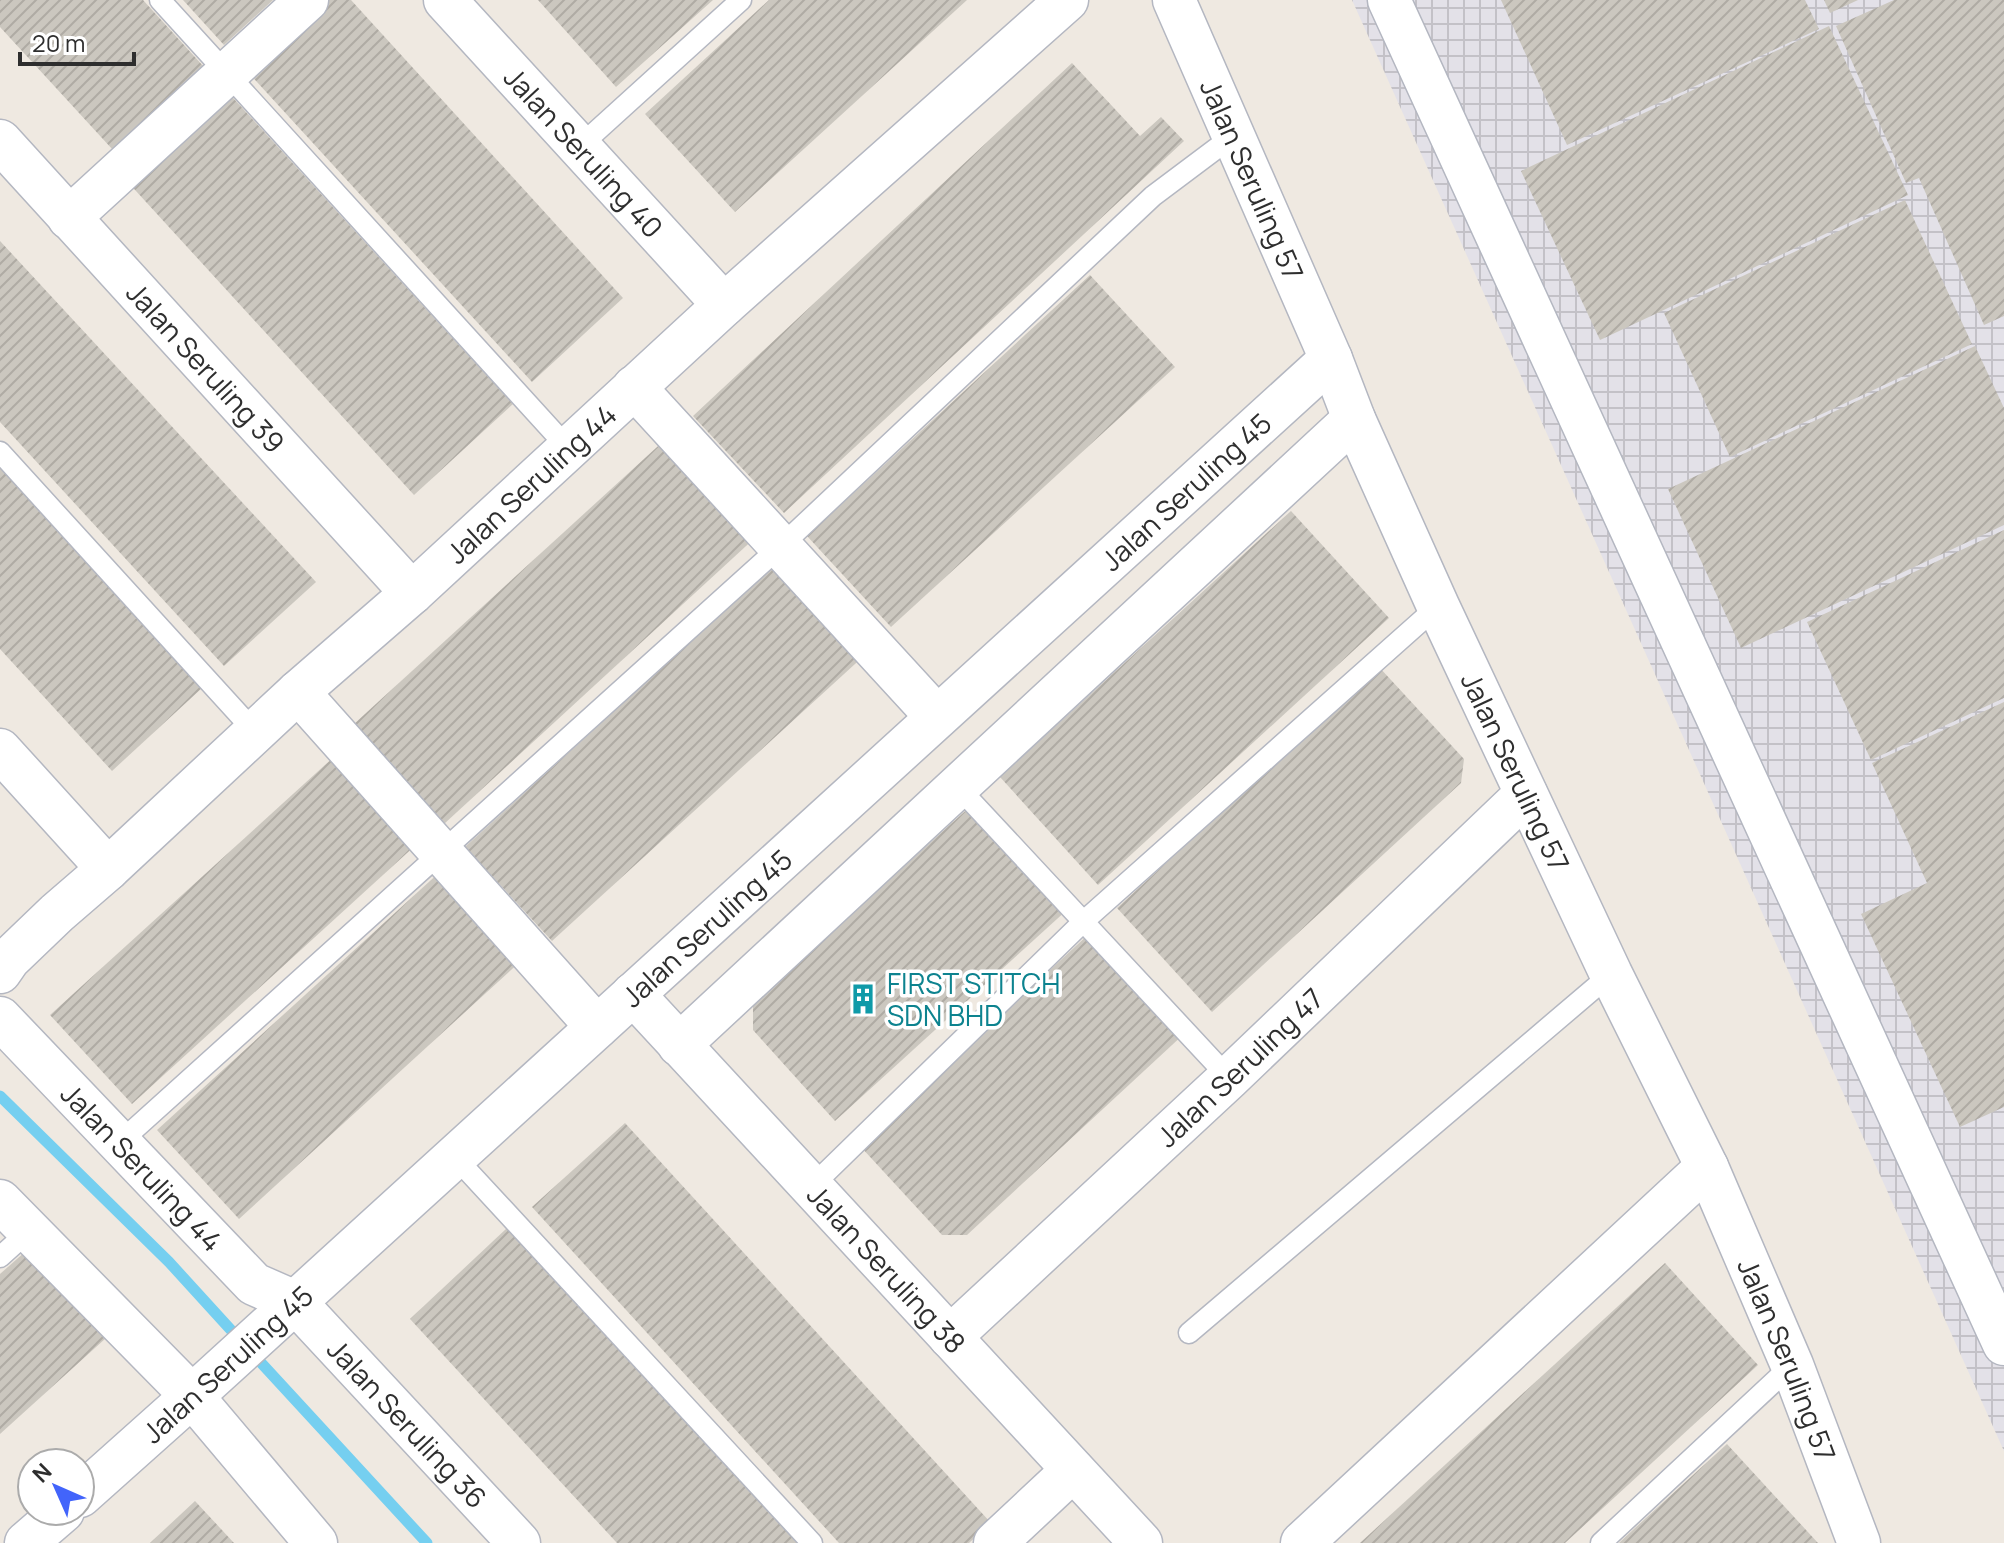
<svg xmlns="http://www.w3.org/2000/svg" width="2004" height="1543" viewBox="0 0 2004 1543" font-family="Manrope,sans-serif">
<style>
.industrial{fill:url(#industrial-grid)}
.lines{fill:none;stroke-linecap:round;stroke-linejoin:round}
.stream{stroke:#75cff0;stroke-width:11}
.building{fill:url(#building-hatch)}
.service-casing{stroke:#b4b7c1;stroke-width:23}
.minor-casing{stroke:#b4b7c1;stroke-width:45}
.service{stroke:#fff;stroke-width:20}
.minor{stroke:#fff;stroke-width:42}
.labels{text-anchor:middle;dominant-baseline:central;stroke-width:7;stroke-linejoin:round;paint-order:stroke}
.street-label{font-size:28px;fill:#2e2e2e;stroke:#fff}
.culture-label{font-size:28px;fill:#0d838f;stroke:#fff;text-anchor:start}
</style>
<defs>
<pattern id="industrial-grid" width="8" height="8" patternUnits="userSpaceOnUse" patternTransform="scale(2)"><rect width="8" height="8" fill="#e3e1e8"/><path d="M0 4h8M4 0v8" fill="none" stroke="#c3c1c7"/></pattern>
<pattern id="building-hatch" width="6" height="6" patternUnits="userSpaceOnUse" patternTransform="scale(2)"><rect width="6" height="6" fill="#cbc7bf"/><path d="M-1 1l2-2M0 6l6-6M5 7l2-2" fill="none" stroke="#afaba4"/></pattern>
</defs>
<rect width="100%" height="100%" fill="#efe9e1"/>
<polygon class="industrial" points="1352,0 2004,0 2004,1451"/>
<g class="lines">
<g class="stream">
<polyline points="0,1096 169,1262 241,1341"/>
<polyline points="252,1353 427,1543"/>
</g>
</g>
<g class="building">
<polygon points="0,0 143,0 204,67 113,150 0,27"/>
<polygon points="183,0 273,0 224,45"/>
<polygon points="322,0 351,0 623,298 532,382 245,69"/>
<polygon points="538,0 713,0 616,87"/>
<polygon points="769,0 967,0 735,212 645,114"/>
<polygon points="1501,0 1805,0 1819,29 1567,145"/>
<polygon points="1824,0 1858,0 1830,13"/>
<polygon points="1894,0 2004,0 2004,316 1984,325 1919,178 1906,183 1836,26"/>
<polygon points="1829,26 1908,195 1600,340 1521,171"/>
<polygon points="1072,63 1140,136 1161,117 1184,141 784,513 693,416"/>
<polygon points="224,88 513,404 414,495 125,179"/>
<polygon points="1905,200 1972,344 1730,457 1664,313"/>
<polygon points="0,241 316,582 224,666 0,422"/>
<polygon points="1090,275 1175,367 891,627 807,536"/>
<polygon points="1975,346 2004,408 2004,525 1741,648 1668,489"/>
<polygon points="668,437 758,535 444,824 354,724"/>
<polygon points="0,467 202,688 112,771 0,649"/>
<polygon points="1291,511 1389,618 1098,885 1000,777"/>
<polygon points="2004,530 2004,698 1871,760 1807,622"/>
<polygon points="781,559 867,653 552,941 465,847"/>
<polygon points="1379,667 1464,759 1461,783 1212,1012 1117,908"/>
<polygon points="2004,702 2004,1107 1960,1127 1861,914 1927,883 1872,763"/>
<polygon points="337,754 418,843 132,1104 50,1015"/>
<polygon points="973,804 1068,909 835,1121 753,1030 753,1002"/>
<polygon points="442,870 523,959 239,1219 157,1130"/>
<polygon points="1091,932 1185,1033 967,1235 942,1235 860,1146"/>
<polygon points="625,1123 991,1523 969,1543 839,1543 532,1207"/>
<polygon points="507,1228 799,1543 617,1543 410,1319"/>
<polygon points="26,1251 106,1338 0,1434 0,1274"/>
<polygon points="1665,1263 1758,1365 1666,1450 1565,1543 1360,1543"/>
<polygon points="1727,1444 1818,1543 1619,1543 1635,1528"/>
<polygon points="195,1501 234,1543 150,1543"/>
</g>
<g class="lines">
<g class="service-casing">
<g id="service">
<polyline points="160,0 568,448"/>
<polyline points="580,146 741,0"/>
<polyline points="0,452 255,732"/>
<polyline points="958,787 1229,1078"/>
<polyline points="119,1143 781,546 1153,196 1233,136"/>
<polyline points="455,1157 812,1543"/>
<polyline points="811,1187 1084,921 1438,606"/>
<polyline points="0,1257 30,1230"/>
<polyline points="1189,1333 1611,974"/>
<polyline points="1601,1543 1792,1365"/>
</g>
</g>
<g class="minor-casing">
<g id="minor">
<path id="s1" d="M445 0 724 305"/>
<path id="s2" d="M1174 0 1331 359 1354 419 1438 606 1611 974 1707 1167 1792 1365 1859 1543"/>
<polyline points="1389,0 2004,1344"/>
<path id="s3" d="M0 141 412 593"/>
<polyline points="69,218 307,0"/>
<polyline points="634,387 937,717"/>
<polyline points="298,692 597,1027"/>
<polyline points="0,750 108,869"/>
<path id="s4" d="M0 972 9 959 57 913 108 869 298 692 412 593 724 305 1067 0"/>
<path id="s5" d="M633 994 1141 1543"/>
<path id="s6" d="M0 1018 254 1284 295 1302 519 1543"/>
<polyline points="679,1045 1354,419"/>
<polyline points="0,1201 192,1396 316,1543"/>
<path id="s7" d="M950 1337 1229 1078 1526 794"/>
<path id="s8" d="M80 1496 192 1396 1331 359"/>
<polyline points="26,1543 63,1511"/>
<polyline points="995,1543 1073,1470"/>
<polyline points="1302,1543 1707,1167"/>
</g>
</g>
<use href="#service" class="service"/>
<use href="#minor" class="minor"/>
</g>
<defs>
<g id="building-bare" transform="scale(2.4)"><path d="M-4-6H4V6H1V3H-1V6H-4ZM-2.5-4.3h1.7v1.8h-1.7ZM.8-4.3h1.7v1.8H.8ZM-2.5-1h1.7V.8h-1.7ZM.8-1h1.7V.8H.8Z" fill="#0f9aa8" stroke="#fff" stroke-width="2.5" paint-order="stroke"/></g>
</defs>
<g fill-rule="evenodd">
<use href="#building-bare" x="863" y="999"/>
</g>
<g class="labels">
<g class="street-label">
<text stroke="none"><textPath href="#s1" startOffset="206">Jalan Seruling 40</textPath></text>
<text stroke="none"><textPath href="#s2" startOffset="196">Jalan Seruling 57</textPath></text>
<text stroke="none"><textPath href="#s3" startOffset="306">Jalan Seruling 39</textPath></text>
<text stroke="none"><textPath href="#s4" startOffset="722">Jalan Seruling 44</textPath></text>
<text stroke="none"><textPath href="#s8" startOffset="1494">Jalan Seruling 45</textPath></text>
<text stroke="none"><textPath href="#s2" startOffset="844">Jalan Seruling 57</textPath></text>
<text stroke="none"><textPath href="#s8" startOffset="846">Jalan Seruling 45</textPath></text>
<text stroke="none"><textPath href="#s7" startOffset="396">Jalan Seruling 47</textPath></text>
<text stroke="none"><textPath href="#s6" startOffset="206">Jalan Seruling 44</textPath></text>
<text stroke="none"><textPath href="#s5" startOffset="374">Jalan Seruling 38</textPath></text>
<text stroke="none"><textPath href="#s2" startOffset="1492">Jalan Seruling 57</textPath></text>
<text stroke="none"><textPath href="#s8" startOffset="198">Jalan Seruling 45</textPath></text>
<text stroke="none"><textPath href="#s6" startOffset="578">Jalan Seruling 36</textPath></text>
</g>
<g class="culture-label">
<text x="887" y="983">FIRST STITCH<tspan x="887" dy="32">SDN BHD</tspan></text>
</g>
</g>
<g transform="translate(56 1487) rotate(315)"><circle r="38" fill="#ffffff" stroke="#ababab" stroke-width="2"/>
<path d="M0-6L14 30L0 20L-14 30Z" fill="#4264fb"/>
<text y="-12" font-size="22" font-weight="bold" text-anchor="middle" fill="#2e2e2e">N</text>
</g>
<path d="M20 52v12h114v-12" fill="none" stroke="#2e2e2e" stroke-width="4"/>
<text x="32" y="52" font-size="24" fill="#2e2e2e" stroke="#ffffff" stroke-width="6" paint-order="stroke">20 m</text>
</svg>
